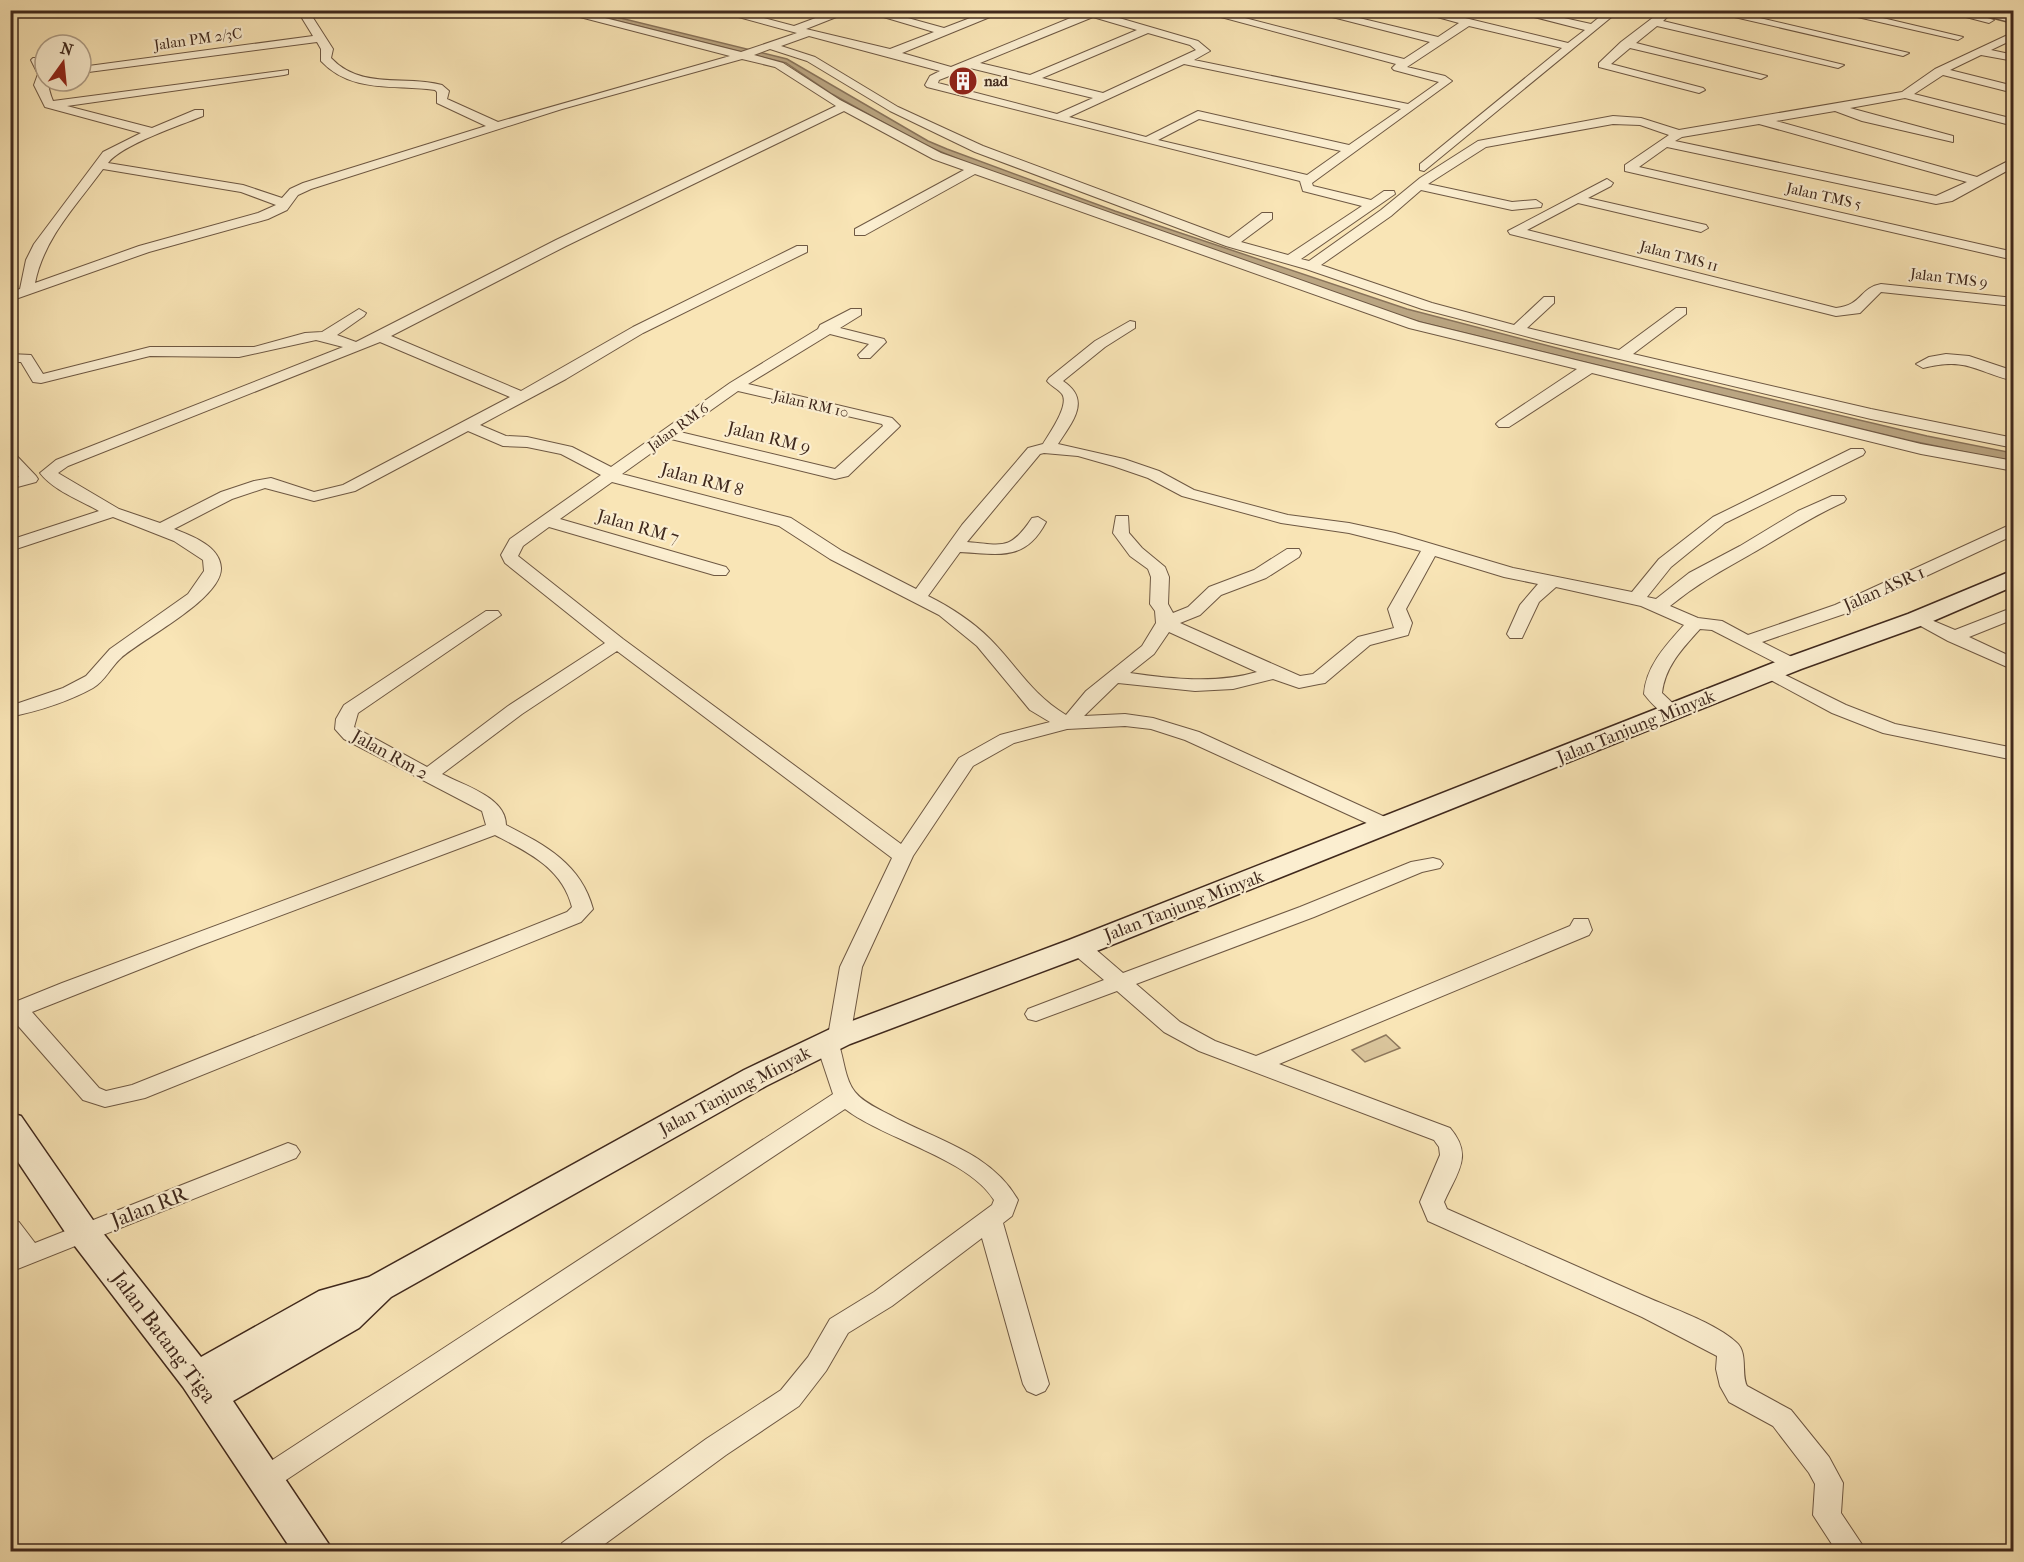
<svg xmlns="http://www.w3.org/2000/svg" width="2024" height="1562" viewBox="0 0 2024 1562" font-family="'IM FELL French Canon',serif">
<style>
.green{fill:#dac59c;stroke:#8d775c;stroke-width:1.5}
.water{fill:#baa582;stroke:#89735a;stroke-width:1.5}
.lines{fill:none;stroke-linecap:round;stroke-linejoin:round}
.minor-casing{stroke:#6e5843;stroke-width:2}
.tertiary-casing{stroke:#6e5843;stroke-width:3}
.secondary-casing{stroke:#40291d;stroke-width:3}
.minor{fill:#fbeed0;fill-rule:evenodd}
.tertiary{fill:#fbeed0;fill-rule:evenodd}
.secondary{fill:#fbeed0;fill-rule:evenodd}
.labels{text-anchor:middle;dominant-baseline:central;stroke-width:4.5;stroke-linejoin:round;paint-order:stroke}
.far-street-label{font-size:15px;fill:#40291d;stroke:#fbeed0}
.far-poi-label{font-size:15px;font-weight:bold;fill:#40291d;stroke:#fbeed0;text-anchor:start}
.street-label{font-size:18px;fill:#40291d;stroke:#fbeed0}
.near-street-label{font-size:21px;fill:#40291d;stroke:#fbeed0}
</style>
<rect width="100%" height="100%" fill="#f9e5b6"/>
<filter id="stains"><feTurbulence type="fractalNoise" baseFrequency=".00333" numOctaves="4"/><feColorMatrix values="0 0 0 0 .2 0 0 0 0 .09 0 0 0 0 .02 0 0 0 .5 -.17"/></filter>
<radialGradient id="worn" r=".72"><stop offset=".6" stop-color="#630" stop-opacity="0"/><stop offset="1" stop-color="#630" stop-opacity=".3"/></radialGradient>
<polygon class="green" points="1386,1035 1400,1048 1365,1062 1352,1050"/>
<polygon class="water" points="578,11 592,11 787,59 928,141 947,149 1115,211 1407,309 1576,353 1927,436 2013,453 2013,462 1907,440 1424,323 1382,311 980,168 922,144 832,94 786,63"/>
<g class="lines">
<g class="minor-casing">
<g id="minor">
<path d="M297 10H308L333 49 331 58C361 90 404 75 442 85L449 91 447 99 498 122 730 56 553 10H573L741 52 797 33 713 10H733L794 26 837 10H854L806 29 890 49 934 32 860 10H879L944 28 991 10H1007L902 53 951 67 1090 10H1106L1102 13 1198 41 1210 51 1194 60 1408 104 1439 82 1394 70 1392 68 1396 64 1195 10H1214L1404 59 1430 42 1305 10H1326L1438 37 1459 23 1412 10H1432L1568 43 1585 30 1507 10H1528L1591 24 1608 10H1620L1424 171 1420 170V164L1562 48 1469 26 1407 67 1445 76 1452 81 1312 183 1313 186 1371 200 1384 191H1394L1395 194 1301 259 1309 261 1381 210 1420 178 1478 141 1613 116 1641 118 1679 130 1902 92 1935 69 2014 32V39L1991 50 2014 55V61L1981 55 1950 70 2014 86V93L1943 75 1914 94 2014 119V126L1905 98 1850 108 1953 136V142L1862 121 1835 111 1776 121 1977 177 2014 158V167L1952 201 1936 204 1667 147 1639 167 2014 252V260L1625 171V165L1669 135 1640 125 1613 124 1486 147 1428 184 1512 202 1536 200 1542 204 1541 207 1512 210 1421 190 1391 216 1321 265 1432 303 1514 325 1544 297H1554V303L1527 328 1619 350 1676 308H1686V314L1633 354 1871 409 2014 438V448L1871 419 1544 341 1422 309 1306 269 1226 246 975 152 890 111 807 61 770 49 754 55 783 63 840 100 941 153 1419 322 1921 444 2014 461V471L1921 454 1592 373 1509 427H1499L1496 424 1499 421 1577 369 1409 328 975 174 865 235H855V229L964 170 933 159 844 111 566 246 391 336 521 391 633 327 797 246H807V252L643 333 566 379 480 425 506 436 527 437 572 447 611 467 730 383 818 329 820 325 851 309H861V315L840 328 884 339 886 342 870 358H860L858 355 869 344 830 334 748 384 892 418 900 426 897 429 848 476 835 479 671 439 622 474 791 518 842 551 916 589 962 525 1028 448 1043 444C1049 434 1070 405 1062 394 1058 389 1051 386 1047 381L1049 378 1095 341 1130 321 1135 322V328L1105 347 1063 381C1092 400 1072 422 1058 444L1124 459 1159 471 1194 490 1288 515 1349 523 1395 533 1513 568 1632 592 1659 559 1713 517 1851 449H1863L1865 452 1863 455 1725 523 1671 567 1647 597 1656 599 1689 573 1740 546 1798 511 1832 496H1844L1846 499 1844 502C1811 517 1782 536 1751 554 1721 571 1697 584 1670 606L1698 618 1722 621 1748 635 1835 605 2014 523V535L1847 613 1762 642 1798 660 1801 664 1798 668H1786L1712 630 1700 629C1683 648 1665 666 1662 693L1682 712 1673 718C1662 715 1651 703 1644 694 1646 666 1666 645 1684 625L1641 606 1556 587 1539 602 1522 638H1510L1507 634 1520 605 1538 584 1504 577 1435 556 1406 609 1412 623 1408 635 1370 645 1325 683 1319 684 1299 688 1273 679 1233 689 1195 691 1118 683 1084 716 1125 714 1153 718 1199 732 1396 822 1399 826 1396 830H1382L1185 740 1151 729 1125 726 1067 729 1014 743 973 766 913 856 862 967 850 1037 847 1042 839 1045C844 1059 845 1080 855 1092 864 1103 879 1109 890 1115 935 1140 991 1152 1018 1200L1012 1216 1003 1223 1049 1384 1045 1391 1036 1395 1027 1391 1023 1384 982 1238 892 1306 848 1333 826 1371 799 1406 726 1455 594 1552H558L562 1543 706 1439 781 1390 808 1357 830 1319 874 1292 992 1205 994 1200C968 1158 886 1140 845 1109L277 1486 267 1489 257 1486 253 1478 257 1470 833 1094 816 1043 819 1038 828 1036 840 967 892 858 617 651 522 714 442 774C463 785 506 797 506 825 545 845 581 864 593 909L581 922 145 1098 105 1107 83 1100 13 1020H10V1004L62 983 486 825 482 811 344 739 335 729 336 719 344 705 486 611H498L501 615 358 713 354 727 427 767 508 706 605 643 505 563 501 555 510 539 601 475 561 454 527 447 503 446 468 431 355 491 314 501 265 488 232 499 174 529C192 536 220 546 221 568 222 599 142 639 121 658 110 668 105 681 93 688 68 702 38 711 10 717V706L63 688 86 676 110 649 188 594 204 571 203 560 174 541 113 517 10 551V540L99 511C80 500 54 491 40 473L56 460 343 347 316 340 239 357 150 356 41 383 33 382 21 362H10V354L31 355 43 374 150 347H254L305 333 322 332 359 309 366 313 364 316 337 335 356 342 556 240 836 106 775 67 742 59 562 109 311 189 298 195 287 210 268 219 149 252 10 301V292L20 289 26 260 34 244 103 152 141 133 45 107 34 85 38 74 31 60 33 58H41C48 70 46 85 53 101L288 70V74L284 75 67 106 152 128 195 110H203V116C181 125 121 145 108 163L243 185 282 198 290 189 303 183 486 126 437 103V92L435 90C394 84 352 94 321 61V49L317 42 81 73V67L313 36ZM1093 17 1137 30 1030 75 980 63ZM1148 33 1190 45 1196 50 1103 93 1042 78ZM809 36 940 71 930 76 925 85 927 87 1300 181 1303 191 1362 206 1288 255 1241 242 1272 219V213H1262L1229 238 983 146 898 107 815 57 781 46ZM1184 64 1401 109 1349 145 1198 111 1146 137 1069 117ZM970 68 1093 98 1057 114 938 83 939 80ZM1199 119 1341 151 1307 175 1158 140ZM1759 124 1967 182 1936 196 1675 141 1682 137ZM103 169 241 192 276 205 258 213 139 246 35 283C44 238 76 206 103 169ZM380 342 510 397 343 485 314 492 271 478 254 481 221 492 160 523 119 509 58 473 68 466ZM738 391 882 424 883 426 835 469 680 432ZM1044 453 1078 456 1113 466 1148 478 1182 496 1281 523 1349 533 1421 551 1388 609 1394 628 1358 637 1313 674 1300 676 1180 623 1200 615 1221 595 1266 578 1299 557 1301 553 1299 549H1287L1254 570 1209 587 1188 607 1173 613 1168 604 1169 577 1165 567 1142 548 1129 533 1128 516H1116L1113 533 1130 556 1148 569 1151 577 1150 604 1155 611 1156 623 1142 646 1086 691 1066 715C1031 694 1017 666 990 639 972 621 950 607 928 596L960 552C999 554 1025 562 1046 522L1038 517 1032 518C1010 551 1003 545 967 542L1040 454ZM612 482 779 526 830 559 939 615 977 646 1030 710 1050 722 1000 735 959 758 901 844 623 639 518 556 523 546 549 527 714 575H726L729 571 726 567 560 519ZM1169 632 1257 672C1216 684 1172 679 1130 673L1154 654ZM495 835C529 853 562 868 572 907L567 912 132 1085 106 1091 99 1088 32 1012 199 946Z"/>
<polygon points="1663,10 1675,10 1663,21 1844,65 1838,68 1657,26 1636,43 1767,76 1761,79 1630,48 1611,64 1703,88 1705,90 1699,93 1599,67 1599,63 1621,42"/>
<polygon points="1704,10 1726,10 1909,53 1903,56"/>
<polygon points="1827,10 1849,10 1963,37 1958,40"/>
<polygon points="1939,10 1961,10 1994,20 1989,23"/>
<path d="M1607 179 1613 183 1611 186 1588 198 1706 225 1708 228 1701 232 1578 203 1527 230 1836 308C1863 305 1859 288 1881 284L2014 298V306L1881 292 1860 313 1836 316 1510 234 1508 231Z"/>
<path d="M1946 354 1969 356 2014 371V381C1974 371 1967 357 1923 368L1916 364 1929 357Z"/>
<polygon points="10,453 16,455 36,476 38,479 36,482 10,489 10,479 19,477 10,468"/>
<polygon points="2014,607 2014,619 1969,637 2014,658 2014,670 1948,641 1908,619 1917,614 1955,630"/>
<polygon points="1771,668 1846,705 1895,724 2014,748 2014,760 1883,733 1832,713 1765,677 1762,673 1765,669"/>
<path d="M1433 858 1440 860 1443 864 1440 868 1422 872 1314 917 1136 984 1180 1022 1215 1041 1256 1056 1570 926 1574 919H1588L1592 930 1589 935 1279 1064 1450 1128C1474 1156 1457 1172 1444 1202L1447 1209C1513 1238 1578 1267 1644 1296 1671 1308 1716 1323 1737 1343 1748 1353 1741 1374 1747 1386L1791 1410 1829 1457 1843 1483 1841 1513 1867 1552H1837L1813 1515 1815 1484 1809 1473 1773 1426 1729 1402 1720 1386 1716 1369 1717 1356 1642 1317 1428 1221 1420 1202 1440 1155 1439 1147 1434 1140 1199 1051 1164 1032 1117 991 1036 1021 1028 1019 1025 1014 1028 1009 1104 980 1071 952 1068 947 1071 942H1087L1123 973 1300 907 1411 862Z"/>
<polygon points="288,1143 296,1146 300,1152 296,1158 10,1272 10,1253 14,1251 10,1247 10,1219 19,1222 35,1243"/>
</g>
</g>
<g class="tertiary-casing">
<polygon id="tertiary" points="1964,10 1992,10 2014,15 2014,23"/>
</g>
<g class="secondary-casing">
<polygon id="secondary" points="2014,570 2014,586 1926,624 1801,669 1089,954 850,1044 766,1086 391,1297 359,1328 233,1401 334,1552 293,1552 183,1387 71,1241 10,1150 10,1113 21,1116 95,1223 201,1357 319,1291 369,1277 744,1070 828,1030 1069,940 1783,659 1908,614"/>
</g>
<use href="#minor" class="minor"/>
<use href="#tertiary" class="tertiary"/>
<use href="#secondary" class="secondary"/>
</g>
<defs>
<g id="building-disc" transform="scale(1.5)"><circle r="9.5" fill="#8f2418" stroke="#fbeed0"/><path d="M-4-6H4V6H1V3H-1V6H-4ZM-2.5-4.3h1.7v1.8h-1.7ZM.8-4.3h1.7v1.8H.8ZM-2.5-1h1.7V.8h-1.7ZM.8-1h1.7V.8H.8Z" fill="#fff"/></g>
</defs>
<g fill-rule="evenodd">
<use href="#building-disc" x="963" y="81"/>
</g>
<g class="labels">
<g class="far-street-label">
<text transform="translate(198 39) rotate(-8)">Jalan PM 2/3C</text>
<text transform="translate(1824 196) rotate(13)">Jalan TMS 5</text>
<text transform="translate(1679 256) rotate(15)">Jalan TMS 11</text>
<text transform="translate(1949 278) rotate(7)">Jalan TMS 9</text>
<text transform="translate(811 404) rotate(13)">Jalan RM 10</text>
<text transform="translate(678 427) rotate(-36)">Jalan RM 6</text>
</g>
<g class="far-poi-label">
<text x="984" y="81">nad</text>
</g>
<g class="street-label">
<text transform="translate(769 438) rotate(14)">Jalan RM 9</text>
<text transform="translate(702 480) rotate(15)">Jalan RM 8</text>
<text transform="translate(638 527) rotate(16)">Jalan RM 7</text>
<text transform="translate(1884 589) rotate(-24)">Jalan ASR 1</text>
<text transform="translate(1636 727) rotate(-22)">Jalan Tanjung Minyak</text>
<text transform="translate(390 755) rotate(29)">Jalan Rm 2</text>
<text transform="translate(1184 906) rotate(-21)">Jalan Tanjung Minyak</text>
<text transform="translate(735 1091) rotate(-28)">Jalan Tanjung Minyak</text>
</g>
<g class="near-street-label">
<text transform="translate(149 1207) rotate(-21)">Jalan RR</text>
<text transform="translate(164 1337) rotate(53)">Jalan Batang Tiga</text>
</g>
</g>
<rect width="2024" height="1562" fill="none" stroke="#f9e5b6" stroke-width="36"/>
<rect x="12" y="12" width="2000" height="1538" fill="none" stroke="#40291d" stroke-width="3"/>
<rect x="18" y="18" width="1988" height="1526" fill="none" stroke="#40291d" stroke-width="1.5"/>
<g transform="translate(63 63) rotate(15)"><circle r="28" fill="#fbeed0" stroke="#b09f88" stroke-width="1.5"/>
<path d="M0-4.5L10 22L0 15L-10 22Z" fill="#8f2418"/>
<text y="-9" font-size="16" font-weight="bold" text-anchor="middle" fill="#40291d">N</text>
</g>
<rect width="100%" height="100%" filter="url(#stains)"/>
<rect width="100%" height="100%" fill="url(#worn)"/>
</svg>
